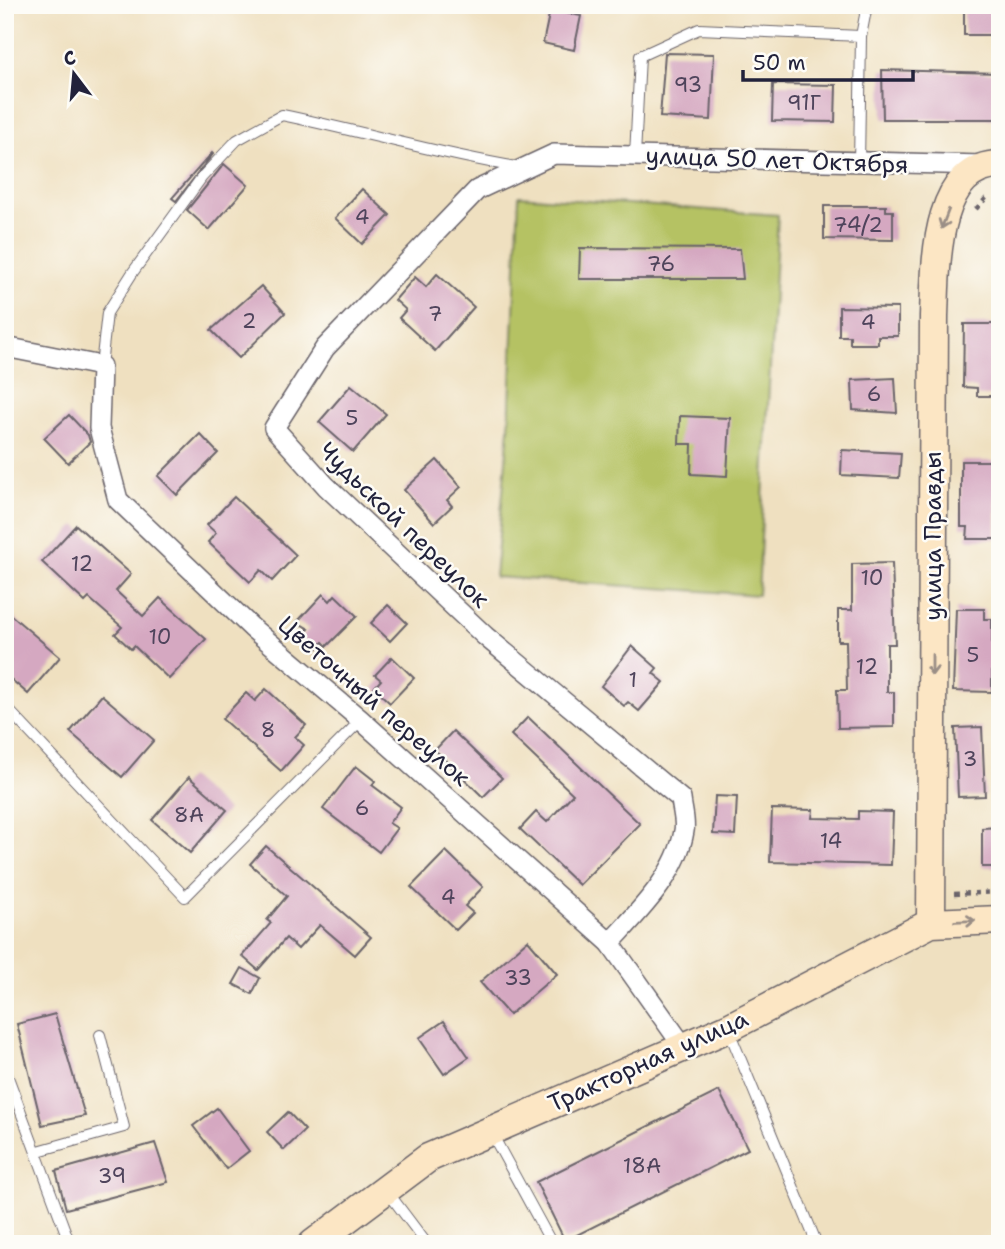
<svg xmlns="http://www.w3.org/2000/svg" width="1005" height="1249" viewBox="0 0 1005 1249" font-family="'Shantell Sans',sans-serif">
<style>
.green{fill:#b5c263;stroke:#6c724f;stroke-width:2}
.building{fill:#d5a8c1}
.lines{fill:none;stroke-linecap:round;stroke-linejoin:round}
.lane-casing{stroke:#6a646a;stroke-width:12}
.street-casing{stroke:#6a646a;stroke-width:22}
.secondary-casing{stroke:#6a646a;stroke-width:31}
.path{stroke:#6a646a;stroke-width:4.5;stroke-dasharray:5 5;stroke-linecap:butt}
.lane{stroke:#fff;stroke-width:10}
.street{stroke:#fff;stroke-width:19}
.secondary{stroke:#fce6c4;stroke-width:28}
.oneway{stroke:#9a8e86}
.labels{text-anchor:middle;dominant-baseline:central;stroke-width:5;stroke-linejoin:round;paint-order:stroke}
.number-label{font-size:21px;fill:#4f445c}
.street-label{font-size:24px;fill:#22223b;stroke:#fdfcf7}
</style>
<rect width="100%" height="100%" fill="#fdfcf7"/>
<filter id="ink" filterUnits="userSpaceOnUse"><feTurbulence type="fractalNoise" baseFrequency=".0143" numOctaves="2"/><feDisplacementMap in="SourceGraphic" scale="14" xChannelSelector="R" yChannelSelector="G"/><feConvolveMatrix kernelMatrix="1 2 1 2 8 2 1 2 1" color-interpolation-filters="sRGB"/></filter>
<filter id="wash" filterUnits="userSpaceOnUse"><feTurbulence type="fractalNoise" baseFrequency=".00686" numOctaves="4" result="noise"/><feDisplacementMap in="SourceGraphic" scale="28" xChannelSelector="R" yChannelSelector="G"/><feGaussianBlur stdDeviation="1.57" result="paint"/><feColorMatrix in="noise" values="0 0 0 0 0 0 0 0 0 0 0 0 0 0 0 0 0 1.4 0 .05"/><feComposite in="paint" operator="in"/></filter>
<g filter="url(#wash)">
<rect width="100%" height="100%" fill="#efe0c0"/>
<polygon class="green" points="519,196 778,215 758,595 495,577 509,429"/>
<g id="blocks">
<g class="building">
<rect x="964" y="5" width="36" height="30"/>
<polygon points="550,10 581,16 574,50 543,43"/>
<polygon points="665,53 714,54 711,120 660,117"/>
<polygon points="882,70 1000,73 1000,119 883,119"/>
<polygon points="773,84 836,85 835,122 772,121"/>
<polygon points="212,153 213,154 176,201 172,198"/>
<polygon points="224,164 248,185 209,230 187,210"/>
<polygon points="362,189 390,215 362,244 335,218"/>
<polygon points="824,206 886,206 886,211 893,211 893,240 824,239"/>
<polygon points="580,248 740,249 743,279 579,279"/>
<polygon points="437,274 474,307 435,351 399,318 406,310 395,300 415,277 426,287"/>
<polygon points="261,286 285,313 239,358 211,330"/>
<polygon points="839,307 898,308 898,336 878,336 878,344 850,344 850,336 839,336"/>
<polygon points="964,324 1000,324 999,396 977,396 977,388 963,387"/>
<polygon points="895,378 897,413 853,410 852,380"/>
<polygon points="351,385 386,414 353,452 319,422"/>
<polygon points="69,415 88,435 90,442 68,463 44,438"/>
<polygon points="680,416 730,418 727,476 691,474 692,444 679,444"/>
<polygon points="200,434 218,453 177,495 158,476"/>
<polygon points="842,450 901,453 899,478 841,475"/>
<polygon points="437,460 461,487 447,500 452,506 434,523 404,490"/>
<polygon points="961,461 996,461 996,539 967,539 968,527 961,527"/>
<polygon points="234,497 296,555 272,581 261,570 250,582 208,542 216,533 207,525"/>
<polygon points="76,525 131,574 116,591 143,616 160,598 206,639 169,679 134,646 131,649 115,634 122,627 89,598 85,602 42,562"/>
<polygon points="892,563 895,644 887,644 887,692 894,692 894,727 838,728 837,690 847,690 846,641 838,641 838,610 852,610 852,564"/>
<polygon points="323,594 330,601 335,595 357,616 327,646 323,642 315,651 301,637 309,629 297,622"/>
<polygon points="388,605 407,623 390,641 371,623"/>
<polygon points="956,609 984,609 984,619 992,619 992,692 953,691"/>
<polygon points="5,610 60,657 28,694 5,674"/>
<polygon points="632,646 657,668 653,673 664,682 639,711 628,702 624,706 601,686"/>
<polygon points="392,657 414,678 390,703 374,688 381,680 375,675"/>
<polygon points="266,689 306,725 295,737 304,745 281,771 222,719 246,693 255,701"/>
<polygon points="102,695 154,740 122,777 70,732"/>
<polygon points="528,717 640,824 579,885 520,829 536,812 547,822 573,794 511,735"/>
<polygon points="982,727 985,796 958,797 955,728"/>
<polygon points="453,731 502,778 483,797 435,750"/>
<polygon points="356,766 375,781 372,785 401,807 389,823 397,828 379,852 323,809"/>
<polygon points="189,777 227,810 190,853 152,820"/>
<polygon points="715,796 737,797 735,835 713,834"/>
<polygon points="772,809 813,810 812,818 858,819 858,811 893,812 891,865 770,862"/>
<polygon points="1000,827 1000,867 982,867 982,828"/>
<polygon points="266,846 371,937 355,955 320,925 298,949 286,938 258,970 242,956 271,923 267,920 287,896 250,864"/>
<polygon points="446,851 483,887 465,906 473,913 456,930 411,887"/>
<polygon points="528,940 557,974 509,1015 480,982"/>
<polygon points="242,968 260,978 252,994 233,984"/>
<polygon points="55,1014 85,1116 42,1125 17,1024"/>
<polygon points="444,1021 469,1057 444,1074 419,1038"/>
<polygon points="719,1091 748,1149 565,1241 536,1182"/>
<polygon points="217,1108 249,1151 226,1169 193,1126"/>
<polygon points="288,1112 305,1130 284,1150 267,1132"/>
<polygon points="155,1143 168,1182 66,1209 56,1171"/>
</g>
</g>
</g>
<g filter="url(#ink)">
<use href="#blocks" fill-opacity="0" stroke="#6a646a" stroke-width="2"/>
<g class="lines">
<g class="lane-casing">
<g id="lane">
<polyline points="635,156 640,56 699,29 861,36"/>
<polyline points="859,164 861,36 867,5"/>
<path d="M101 366 107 313 133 272 202 177 237 140 282 115C361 131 438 154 517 167"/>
<polyline points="5,706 185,897 361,720"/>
<polyline points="729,1031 817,1244"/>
<polyline points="5,1069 70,1244"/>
<polyline points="492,1134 552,1244"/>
<polyline points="38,1151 124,1127 100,1035"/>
<polyline points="387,1191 427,1244"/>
</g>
</g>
<g class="street-casing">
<g id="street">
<polyline points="5,347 101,366 99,428 118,500 252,628 361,720 610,943 683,1046"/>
<path d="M610 943C638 912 677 875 684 831 686 822 682 809 681 799L485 636 326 486 274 428 325 348 477 190 554 154 983 165"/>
</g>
</g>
<g class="secondary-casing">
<g id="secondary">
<path d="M931 923 934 316C936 269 933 165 1000 165"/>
<polyline points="313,1244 428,1158 728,1028 931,923 1000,920"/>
</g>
</g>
<g class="path">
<polyline points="976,209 989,195"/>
<polyline points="954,894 1000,892"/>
</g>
<use href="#lane" class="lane"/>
<use href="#street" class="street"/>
<use href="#secondary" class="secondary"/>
</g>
<defs><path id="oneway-shaft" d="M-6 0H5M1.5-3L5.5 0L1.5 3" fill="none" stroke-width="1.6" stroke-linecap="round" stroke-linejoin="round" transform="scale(1.75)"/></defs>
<g class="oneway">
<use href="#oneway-shaft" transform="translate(945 219) rotate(111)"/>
<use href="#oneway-shaft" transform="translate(932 665) rotate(90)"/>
<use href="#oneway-shaft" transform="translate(965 921) rotate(-2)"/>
</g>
</g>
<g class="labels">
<g class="number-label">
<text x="688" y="85">93</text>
<text x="804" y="103">91Г</text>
<text x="362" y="217">4</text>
<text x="858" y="225">74/2</text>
<text x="661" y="264">76</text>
<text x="435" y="314">7</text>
<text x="249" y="321">2</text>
<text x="868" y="322">4</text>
<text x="874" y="394">6</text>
<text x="352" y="418">5</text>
<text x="82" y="564">12</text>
<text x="872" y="578">10</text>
<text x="160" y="637">10</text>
<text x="973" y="655">5</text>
<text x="867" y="667">12</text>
<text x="633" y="680">1</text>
<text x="268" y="730">8</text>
<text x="970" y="759">3</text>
<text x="362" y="808">6</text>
<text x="189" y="815">8А</text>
<text x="831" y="841">14</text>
<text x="448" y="897">4</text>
<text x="518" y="978">33</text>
<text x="642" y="1166">18А</text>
<text x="112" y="1176">39</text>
</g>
<g class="street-label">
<text transform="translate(777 160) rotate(2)">улица 50 лет Октября</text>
<text transform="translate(404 525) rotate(44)">Чудьской переулок</text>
<text transform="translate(933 536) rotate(-90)">улица Правды</text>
<text transform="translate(374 701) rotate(41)">Цветочный переулок</text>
<text transform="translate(648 1061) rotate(-24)">Тракторная улица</text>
</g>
</g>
<rect width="1005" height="1249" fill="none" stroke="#fdfcf7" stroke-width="28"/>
<g transform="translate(74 74) rotate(344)" stroke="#fdfcf7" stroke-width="5" paint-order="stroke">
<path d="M0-5L12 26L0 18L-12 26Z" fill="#22223b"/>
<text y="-10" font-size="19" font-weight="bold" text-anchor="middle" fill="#22223b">С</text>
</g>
<path d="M743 70v10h170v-10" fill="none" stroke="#22223b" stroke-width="3.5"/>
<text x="753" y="70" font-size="21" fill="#22223b" stroke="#fdfcf7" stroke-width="5" paint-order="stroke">50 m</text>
</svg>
